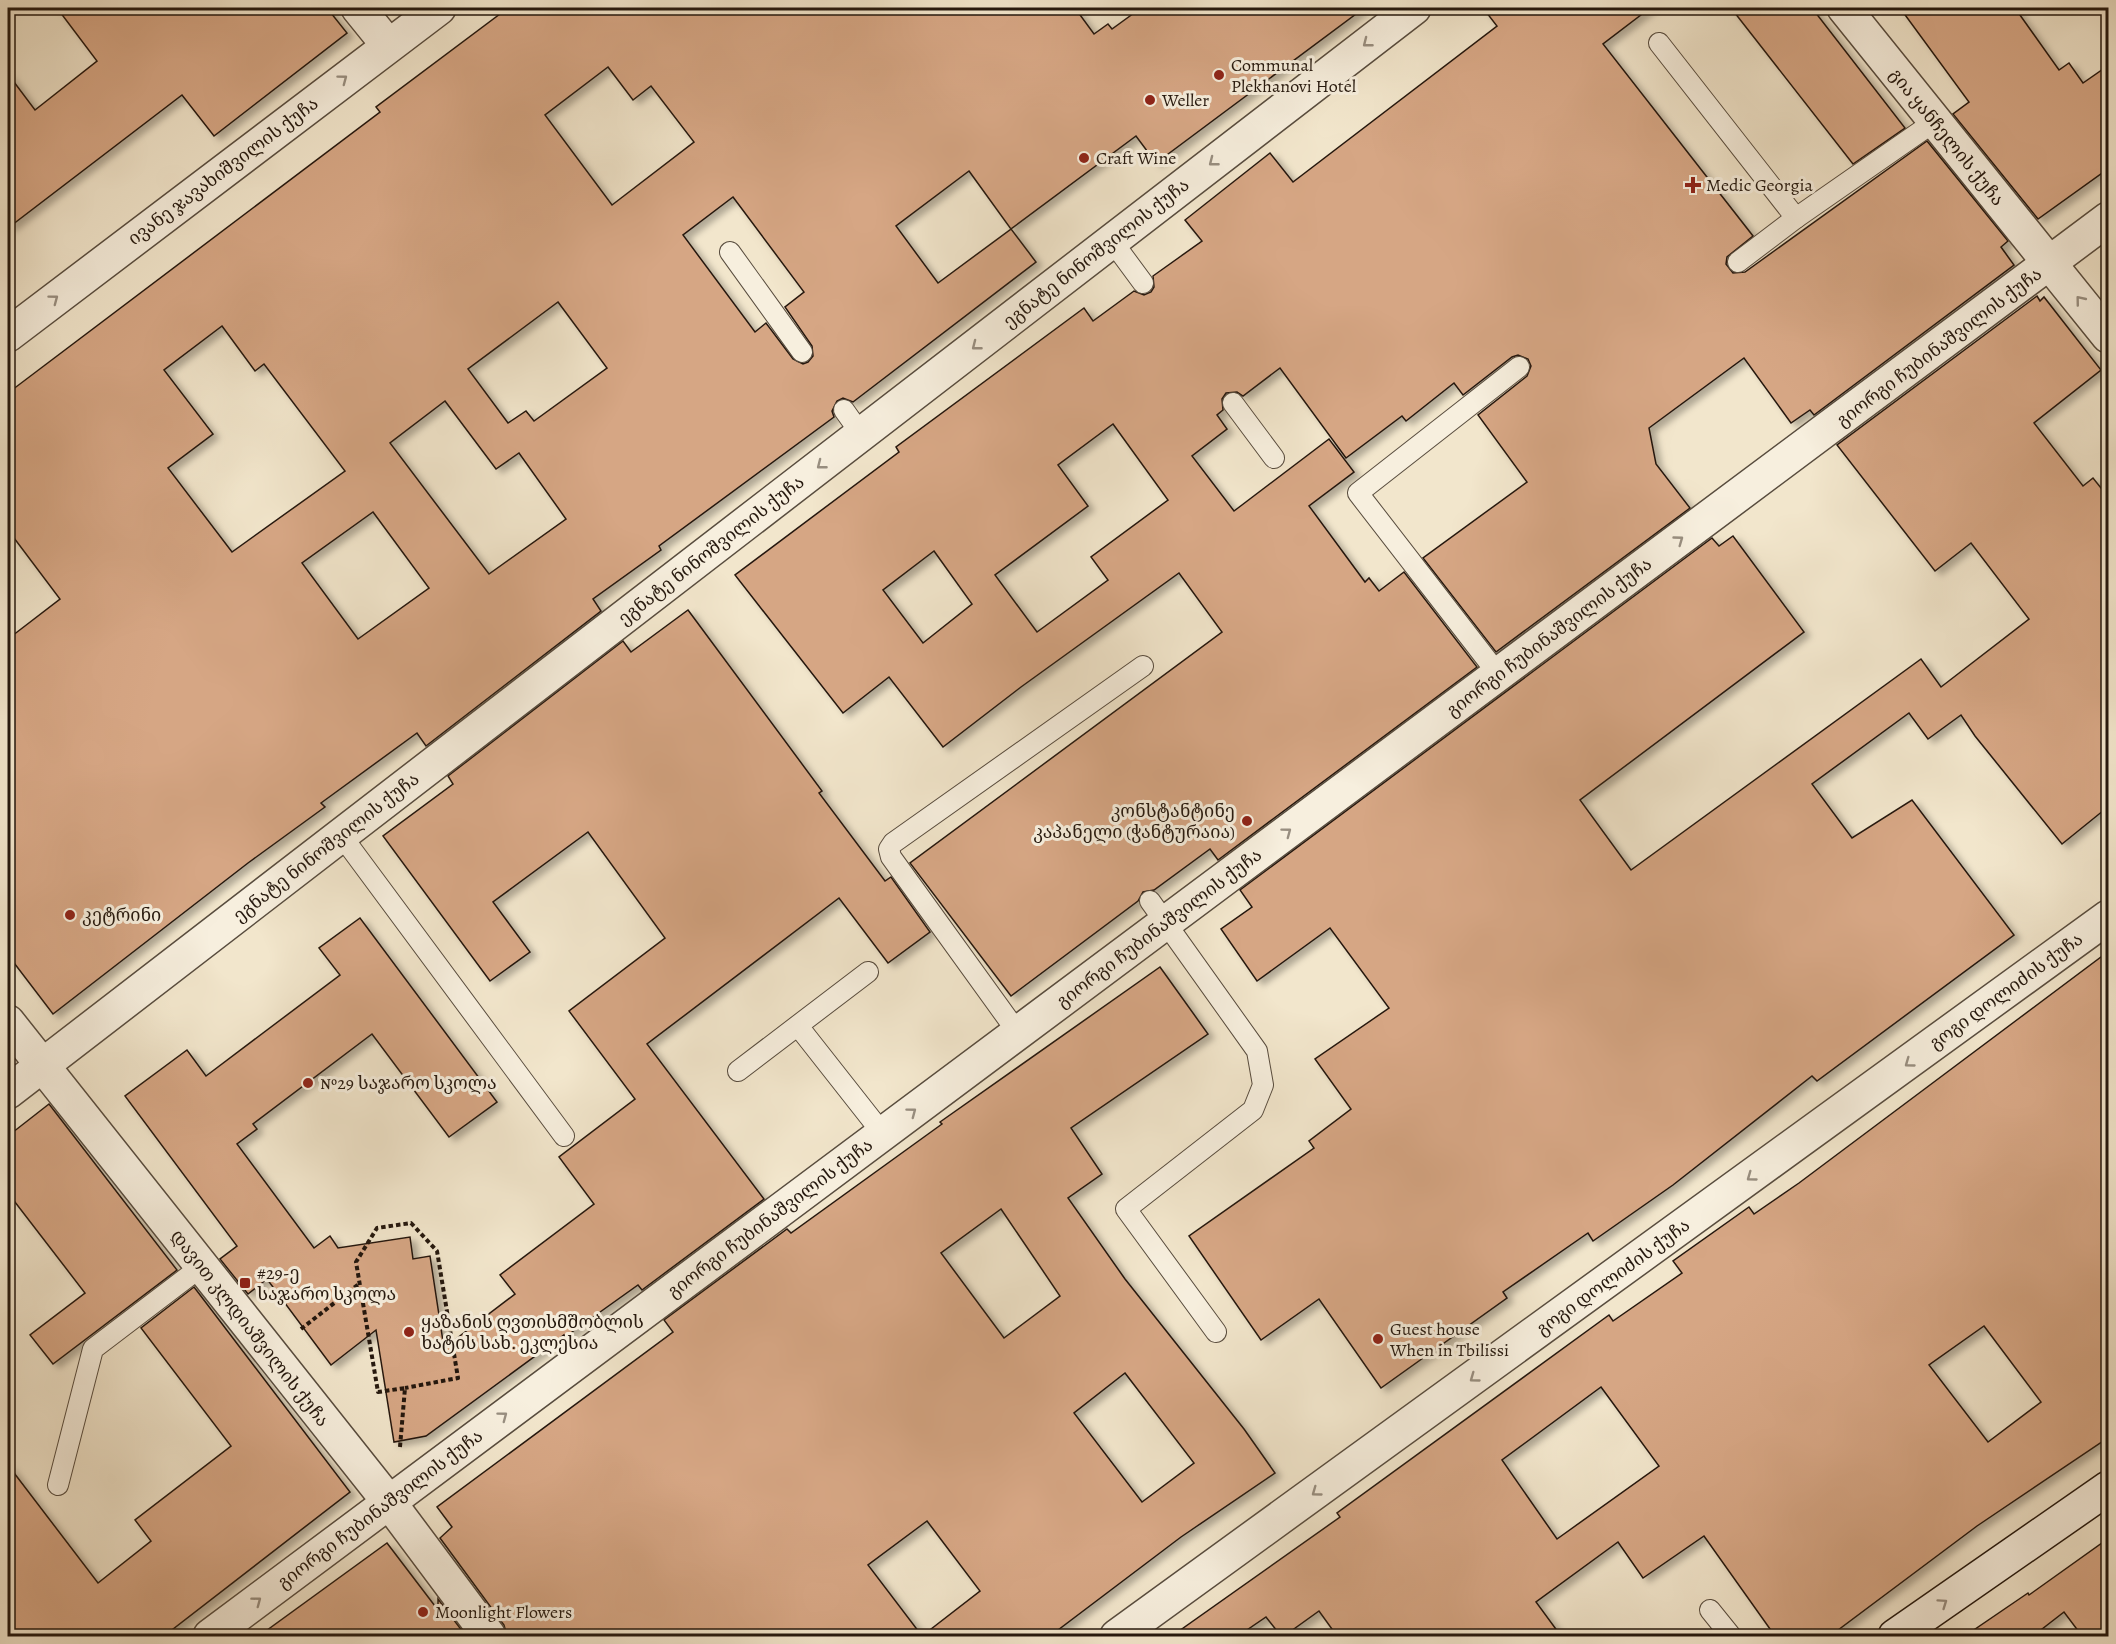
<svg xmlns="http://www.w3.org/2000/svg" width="2116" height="1644" viewBox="0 0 2116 1644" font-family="Alegreya,'Noto Serif Georgian',serif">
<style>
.building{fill:#d6a684;stroke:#25180e;stroke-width:1.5;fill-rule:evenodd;filter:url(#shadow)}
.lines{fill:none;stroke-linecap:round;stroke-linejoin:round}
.lane-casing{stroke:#584c3e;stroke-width:22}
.street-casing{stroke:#584c3e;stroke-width:36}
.secondary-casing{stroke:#25180e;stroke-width:36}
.path{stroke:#25180e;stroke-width:4;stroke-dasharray:4.5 3;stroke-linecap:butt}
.lane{stroke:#f7efde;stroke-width:20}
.street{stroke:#f7efde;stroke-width:33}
.secondary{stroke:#f7efde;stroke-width:33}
.oneway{stroke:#988e80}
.poi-dot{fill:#8f2418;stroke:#f7efde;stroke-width:2}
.labels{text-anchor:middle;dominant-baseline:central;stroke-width:6;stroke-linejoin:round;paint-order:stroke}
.poi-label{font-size:18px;fill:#25180e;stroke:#f7efde;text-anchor:start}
.street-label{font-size:18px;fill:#25180e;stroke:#f7efde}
</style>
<defs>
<filter id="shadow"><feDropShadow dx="6" dy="4" stdDeviation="3" flood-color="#0004"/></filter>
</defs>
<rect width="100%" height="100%" fill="#f2e6cc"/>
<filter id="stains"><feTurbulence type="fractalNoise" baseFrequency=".00333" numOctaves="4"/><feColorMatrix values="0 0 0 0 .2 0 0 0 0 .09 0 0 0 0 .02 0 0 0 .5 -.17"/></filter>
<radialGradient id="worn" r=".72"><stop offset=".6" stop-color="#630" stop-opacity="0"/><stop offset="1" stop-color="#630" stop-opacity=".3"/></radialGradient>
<g class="building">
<polygon points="57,8 327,8 347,33 214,136 182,95 8,228 8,74 35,110 97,61"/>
<path d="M508 8H1075L1094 34 1108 24 1112 29 1141 8H1364L1156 163 1136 136 1011 229 1036 262 853 402 843 398 837 401 832 411 834 417 659 546 661 550 593 599 601 611 426 746 417 733 321 803 325 807 248 863 53 1014 8 955V639L60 599 8 530V393L380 112 376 107ZM608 67 633 100 651 86 694 142 612 205 545 115ZM969 171 1011 229 938 283 896 226ZM733 197 804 292 785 307 812 346 813 356 808 362 803 364 793 359 766 323 755 332 683 235ZM558 302 607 368 534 421 526 411 508 423 468 369ZM222 326 255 371 264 364 345 471 232 552 168 468 213 434 164 370ZM445 401 496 469 519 453 566 519 489 574 390 443ZM373 512 429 588 358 639 302 563Z"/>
<path d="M1483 8H1650L1603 44 1753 236 1727 257 1726 264 1733 273 1745 272 1927 141 2008 241 2001 247 2014 265 1814 415 1810 410 1791 423 1744 358 1649 428 1656 464 1690 508 1496 652 1423 558 1527 482 1478 415 1527 376 1531 366 1528 359 1518 355 1512 357 1463 395 1454 383 1406 421 1402 416 1346 458 1280 368 1243 396 1237 392 1226 393 1222 399 1223 410 1217 415 1227 429 1192 456 1234 511 1329 439 1354 472 1309 506 1365 582 1369 578 1379 591 1404 572 1477 667 1218 860 1210 849 1154 890 1143 892 1138 901 1011 996 910 863 1222 632 1179 573 1021 687 943 747 889 677 843 713 735 575 899 452 896 447 1084 308 1093 321 1134 291 1144 295 1151 292 1154 287 1153 276 1202 241 1185 220 1270 153 1293 182 1497 26ZM1113 424 1168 500 1091 557 1108 580 1037 632 995 575 1088 506 1058 465ZM934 551 972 604 923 643 883 590Z"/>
<polygon points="1731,8 1812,8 1905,128 1853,164"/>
<polygon points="1900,8 2015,8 2059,70 2069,63 2083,83 2109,65 2109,168 2038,219 1953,114 1969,102"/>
<polygon points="2037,296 2040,301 2044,297 2101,370 2034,423 2083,486 2093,478 2109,498 2109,806 2062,844 1975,736 1961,715 1928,739 1909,713 1812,784 1852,838 1912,800 2014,935 1817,1081 1812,1076 1673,1185 1593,1241 1588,1233 1503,1292 1507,1298 1381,1388 1319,1299 1261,1340 1189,1236 1314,1148 1309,1141 1351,1109 1315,1059 1389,1008 1330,928 1257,981 1221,929 1252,907 1240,890 1712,538 1719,546 1733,536 1804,632 1580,800 1631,870 1921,659 1941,687 2029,619 1971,543 1935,571 1837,445"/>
<polygon points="688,610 822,791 819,793 885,881 891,877 930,932 888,963 839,898 647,1044 764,1199 642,1290 638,1285 565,1337 564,1335 426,1436 394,1442 376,1330 331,1365 267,1279 248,1294 220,1259 237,1246 125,1096 187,1050 206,1076 340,975 319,948 360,918 497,1102 449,1137 372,1034 253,1124 257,1129 237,1144 314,1248 330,1236 338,1248 410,1237 413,1259 430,1256 444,1348 515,1294 500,1275 594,1204 559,1157 635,1099 569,1011 665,938 588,832 493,902 530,952 490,981 383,836 453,784 448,776 623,641 631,652"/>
<path d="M2109 951V1437L1977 1526 1830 1636H1775L1704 1536 1643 1578 1618 1542 1536 1602 1561 1636H1337L1319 1611 1284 1636H1281L1266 1617 1238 1636H1172L1340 1517 1337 1513 1609 1315 1613 1321 1682 1273 1673 1261 1749 1207 1754 1214 1799 1183ZM1984 1326 2041 1402 1988 1442 1929 1365ZM1601 1387 1659 1466 1557 1539 1502 1460Z"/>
<path d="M1160 967 1208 1034 1071 1128 1102 1174 1068 1198 1125 1279 1244 1429 1275 1473 1181 1537 1050 1636H507L504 1625 440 1538 452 1527 437 1507 673 1332 664 1320 787 1229 791 1233 942 1124 940 1122ZM1001 1209 1060 1296 1004 1338 941 1253ZM1125 1373 1194 1463 1142 1502 1074 1413ZM927 1521 980 1591 922 1636 868 1565Z"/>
<polygon points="49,1104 177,1270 53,1364 30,1335 85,1293 8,1193 8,1136"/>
<polygon points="194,1287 350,1492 164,1636 8,1636 8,1465 98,1583 151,1541 135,1520 231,1446 141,1328"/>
<polygon points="2109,1538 2109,1636 2082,1636 2064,1612 2033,1636 1965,1636 2028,1593 2029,1595"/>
<polygon points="387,1543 438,1610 438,1599 466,1636 259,1636"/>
</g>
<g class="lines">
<g class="lane-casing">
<g id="lane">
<polyline points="1659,43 1796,218 1934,122"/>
<polyline points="1112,241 1143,283"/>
<polyline points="730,252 802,352"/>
<polyline points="1738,262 1796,218"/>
<polyline points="1233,403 1274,458"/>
<polyline points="844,410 861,434"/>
<polyline points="1498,674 1358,493 1519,367"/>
<polyline points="341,835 564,1136"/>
<polyline points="1150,901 1257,1051 1263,1085 1253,1110 1126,1209 1216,1332"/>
<polyline points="798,1026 883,1134"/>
<polyline points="1018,1033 891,857 889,849 893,843 1143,666"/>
<polyline points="738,1071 868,972"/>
<polyline points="58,1485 93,1349 202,1266"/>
<polyline points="1710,1610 1731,1636"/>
</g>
</g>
<g class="street-casing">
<g id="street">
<polyline points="358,8 388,45"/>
<polyline points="1844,8 2108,336"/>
<polyline points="8,335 439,8"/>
<polyline points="8,1022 389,1502 489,1636"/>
<polyline points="8,1092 1414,8"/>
<polyline points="210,1636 2108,219"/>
<polyline points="1117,1636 2108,917"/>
</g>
</g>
<g class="secondary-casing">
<polyline id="secondary" points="1895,1636 2108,1488"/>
</g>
<g class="path">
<polyline points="301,1329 360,1283"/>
<polyline points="400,1447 405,1388 378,1392 356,1262 377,1228 411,1223 437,1251 458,1378 405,1388"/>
</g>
<use href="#lane" class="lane"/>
<use href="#street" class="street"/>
<use href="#secondary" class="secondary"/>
</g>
<defs><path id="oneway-chevron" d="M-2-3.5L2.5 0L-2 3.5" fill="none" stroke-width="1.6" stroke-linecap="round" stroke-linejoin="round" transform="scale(1.5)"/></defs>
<g class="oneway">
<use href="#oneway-chevron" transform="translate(1367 43) rotate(142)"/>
<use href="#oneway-chevron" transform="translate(343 79) rotate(-37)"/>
<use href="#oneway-chevron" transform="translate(1213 162) rotate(142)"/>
<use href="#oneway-chevron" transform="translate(54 299) rotate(-37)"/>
<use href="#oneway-chevron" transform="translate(2080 300) rotate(-129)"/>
<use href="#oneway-chevron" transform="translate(976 346) rotate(142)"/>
<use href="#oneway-chevron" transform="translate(821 465) rotate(142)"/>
<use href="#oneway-chevron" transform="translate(1679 540) rotate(-36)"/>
<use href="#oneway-chevron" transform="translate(1287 832) rotate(-37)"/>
<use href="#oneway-chevron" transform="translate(1909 1063) rotate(144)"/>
<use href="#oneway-chevron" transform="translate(912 1112) rotate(-37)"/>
<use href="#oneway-chevron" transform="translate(1751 1177) rotate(144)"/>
<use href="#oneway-chevron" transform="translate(1474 1378) rotate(144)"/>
<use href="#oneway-chevron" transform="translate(503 1416) rotate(-37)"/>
<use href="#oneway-chevron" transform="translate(1316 1492) rotate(144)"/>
<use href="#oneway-chevron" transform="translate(257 1601) rotate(-37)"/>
<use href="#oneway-chevron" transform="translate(1943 1603) rotate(-35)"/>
</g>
<g class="poi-dot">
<circle cx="1219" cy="75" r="6"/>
<circle cx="1150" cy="100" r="6"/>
<circle cx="1084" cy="158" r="6"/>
<path d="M1690 176h6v6h6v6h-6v6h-6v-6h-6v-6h6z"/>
<circle cx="1247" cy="821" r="6"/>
<circle cx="70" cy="915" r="6"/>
<circle cx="308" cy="1083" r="6"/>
<rect x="239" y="1277" width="12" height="12" rx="3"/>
<circle cx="409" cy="1332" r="6"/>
<circle cx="1378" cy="1339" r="6"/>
<circle cx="423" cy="1612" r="6"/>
</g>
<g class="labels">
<g class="poi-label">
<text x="1231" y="65">Communal<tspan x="1231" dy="21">Plekhanovi Hotel</tspan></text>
<text x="1162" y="100">Weller</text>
<text x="1096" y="158">Craft Wine</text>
<text x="1706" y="185">Medic Georgia</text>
<text x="1235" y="811" text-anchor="end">კონსტანტინე<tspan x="1235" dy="21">კაპანელი (ჭანტურაია)</tspan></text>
<text x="82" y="915">კეტრინი</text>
<text x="320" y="1083">№29 საჯარო სკოლა</text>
<text x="257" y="1273">#29-ე<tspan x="257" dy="21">საჯარო სკოლა</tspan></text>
<text x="421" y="1322">ყაზანის ღვთისმშობლის<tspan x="421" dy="21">ხატის სახ. ეკლესია</tspan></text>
<text x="1390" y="1329">Guest house<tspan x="1390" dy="21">When in Tbilissi</tspan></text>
<text x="435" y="1612">Moonlight Flowers</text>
</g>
<g class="street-label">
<text transform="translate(1947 137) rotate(51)">გია ყანჩელის ქუჩა</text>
<text transform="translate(223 171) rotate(-37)">ივანე ჯავახიშვილის ქუჩა</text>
<text transform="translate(1096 253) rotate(-38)">ეგნატე ნინოშვილის ქუჩა</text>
<text transform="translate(1939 347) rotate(-37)">გიორგი ჩუბინაშვილის ქუჩა</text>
<text transform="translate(711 550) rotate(-38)">ეგნატე ნინოშვილის ქუჩა</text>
<text transform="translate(1549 637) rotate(-37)">გიორგი ჩუბინაშვილის ქუჩა</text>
<text transform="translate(326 847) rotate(-38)">ეგნატე ნინოშვილის ქუჩა</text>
<text transform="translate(1159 928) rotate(-37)">გიორგი ჩუბინაშვილის ქუჩა</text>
<text transform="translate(2006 991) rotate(-36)">გოგი დოლიძის ქუჩა</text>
<text transform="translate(770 1218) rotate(-37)">გიორგი ჩუბინაშვილის ქუჩა</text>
<text transform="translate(1613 1277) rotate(-36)">გოგი დოლიძის ქუჩა</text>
<text transform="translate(250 1328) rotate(52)">დავით კლდიაშვილის ქუჩა</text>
<text transform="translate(380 1509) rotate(-37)">გიორგი ჩუბინაშვილის ქუჩა</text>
</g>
</g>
<rect width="2116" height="1644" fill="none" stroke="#f2e6cc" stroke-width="30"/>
<rect x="9" y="9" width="2098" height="1626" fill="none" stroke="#25180e" stroke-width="3"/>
<rect x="15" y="15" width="2086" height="1614" fill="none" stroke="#25180e" stroke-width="1.5"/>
<rect width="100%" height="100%" filter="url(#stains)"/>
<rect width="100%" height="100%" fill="url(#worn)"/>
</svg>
